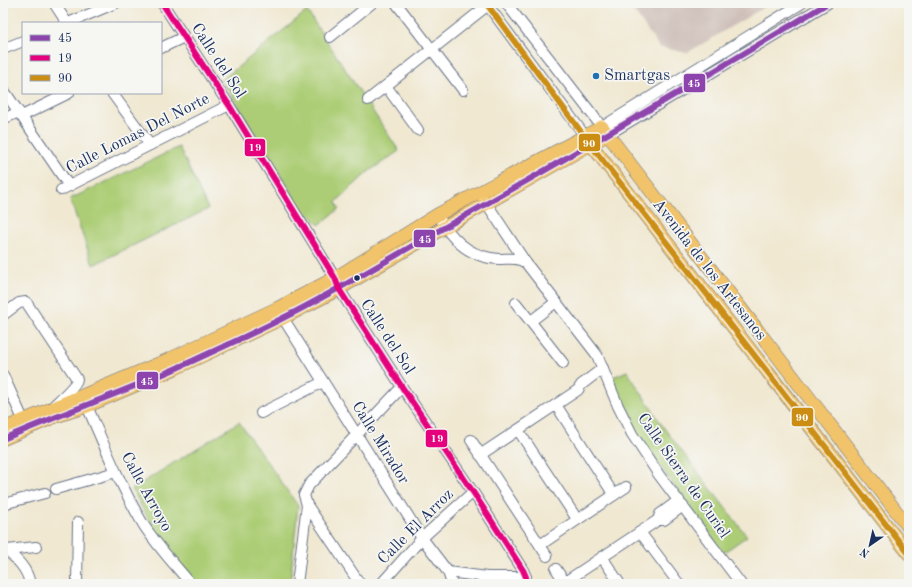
<svg xmlns="http://www.w3.org/2000/svg" width="912" height="587" viewBox="0 0 912 587" font-family="'Old Standard TT',serif">
<style>
.industrial{fill:#cfc0ba}
.green{fill:#accd75;stroke:#647e6a}
.lines{fill:none;stroke-linecap:round;stroke-linejoin:round}
.minor-casing{stroke:#667086;stroke-width:12}
.major-casing{stroke:#667086;stroke-width:14}
.minor{stroke:#fff;stroke-width:10}
.major{stroke:#f1c36a;stroke-width:13}
.bus-1-casing{stroke:#f6f6f2;stroke-width:9}
.bus-2-casing{stroke:#f6f6f2;stroke-width:9}
.bus-3-casing{stroke:#f6f6f2;stroke-width:9}
.bus-1{stroke:#8e44ad;stroke-width:6}
.bus-2{stroke:#e5007d;stroke-width:6}
.bus-3{stroke:#cb8e13;stroke-width:6}
.poi-dot{fill:#1f6fb2;stroke:#f6f6f2;stroke-width:1.5}
.bus-dot{fill:#1b2f5e;stroke:#f6f6f2;stroke-width:1.5}
.labels{text-anchor:middle;dominant-baseline:central;stroke-width:3.5;stroke-linejoin:round;paint-order:stroke}
.street-label{font-size:16px;fill:#1b2f5e;stroke:#f6f6f2}
.poi-label{font-size:16px;fill:#1b2f5e;stroke:#f6f6f2;text-anchor:start}
.line-badge{stroke:#f6f6f2;stroke-width:1.5}
.badge-label{font-size:11px;text-anchor:middle;font-weight:bold;fill:#fff}
</style>
<rect width="100%" height="100%" fill="#f6f6f2"/>
<filter id="ink" filterUnits="userSpaceOnUse"><feTurbulence type="fractalNoise" baseFrequency=".025" numOctaves="2"/><feDisplacementMap in="SourceGraphic" scale="8" xChannelSelector="R" yChannelSelector="G"/><feConvolveMatrix kernelMatrix="1 2 1 2 8 2 1 2 1" color-interpolation-filters="sRGB"/></filter>
<filter id="wash" filterUnits="userSpaceOnUse"><feTurbulence type="fractalNoise" baseFrequency=".012" numOctaves="4" result="noise"/><feDisplacementMap in="SourceGraphic" scale="16" xChannelSelector="R" yChannelSelector="G"/><feGaussianBlur stdDeviation="0.9" result="paint"/><feColorMatrix in="noise" values="0 0 0 0 0 0 0 0 0 0 0 0 0 0 0 0 0 1.4 0 .05"/><feComposite in="paint" operator="in"/></filter>
<g filter="url(#wash)">
<rect width="100%" height="100%" fill="#f0e8d1"/>
<polygon class="industrial" points="632,3 771,3 687,53 659,47 631,7"/>
<g class="green">
<polygon points="307,11 399,151 368,172 336,202 339,209 319,225 300,207 222,80"/>
<polygon points="179,147 208,209 93,265 70,199"/>
<polygon points="627,371 664,428 747,536 723,553 637,435 618,399 613,377"/>
<polygon points="239,422 298,506 290,584 197,584 163,546 132,489"/>
</g>
</g>
<g filter="url(#ink)">
<g class="lines">
<g class="minor-casing">
<g id="minor">
<polyline points="54,3 67,23"/>
<polyline points="162,3 229,105 335,278 339,289 402,387 473,492 523,570 526,577 526,584"/>
<polyline points="396,3 463,90"/>
<polyline points="486,3 585,136"/>
<polyline points="506,3 602,127 802,3"/>
<polyline points="68,23 116,3"/>
<polyline points="330,37 372,3"/>
<polyline points="161,48 184,37"/>
<polyline points="3,49 23,41"/>
<polyline points="386,86 418,130"/>
<polyline points="3,89 69,186"/>
<polyline points="112,93 150,145"/>
<polyline points="368,100 488,5"/>
<polyline points="22,116 69,93"/>
<polyline points="3,119 19,112"/>
<polyline points="607,135 828,3"/>
<polyline points="61,190 229,105"/>
<polyline points="483,198 526,263 597,355 618,406 632,434 659,475 741,584"/>
<path d="M442 222C455 243 474 258 499 259 510 259 517 257 526 263"/>
<polyline points="516,303 563,363"/>
<path d="M3 315 19 303 26 302 77 379C76 386 58 401 52 407"/>
<polyline points="283,318 422,538 448,572 452,584"/>
<polyline points="531,321 556,302"/>
<polyline points="3,375 26,426"/>
<polyline points="556,405 614,495"/>
<path d="M87 406C104 445 121 487 143 524 157 546 175 565 191 584"/>
<polyline points="261,413 323,382"/>
<polyline points="518,430 577,519"/>
<polyline points="471,440 547,556"/>
<polyline points="480,455 578,390 581,385 603,368"/>
<polyline points="56,489 116,472"/>
<polyline points="3,504 45,493"/>
<polyline points="307,505 360,584"/>
<polyline points="658,520 660,514 679,500"/>
<polyline points="640,532 679,584"/>
<polyline points="540,545 626,487"/>
<path d="M3 547C15 558 27 567 30 584"/>
<polyline points="7,550 36,547"/>
<polyline points="602,557 620,584"/>
<polyline points="556,569 566,584"/>
<polyline points="448,572 487,577 526,577"/>
<polyline points="565,582 658,520 664,520 683,506"/>
<polyline points="77,584 78,522"/>
<polyline points="297,584 307,505 304,495 309,485 402,387"/>
<polyline points="381,584 422,538 473,492"/>
</g>
</g>
<g class="major-casing">
<g id="major">
<polyline points="586,138 909,554"/>
<polyline points="3,429 170,359 278,308 335,278 437,215 602,127 909,528"/>
<polyline points="3,439 54,417 87,406 176,368 283,318 339,289 445,227 607,135"/>
</g>
</g>
<use href="#minor" class="minor"/>
<use href="#major" class="major"/>
<g class="bus-1-casing">
<path id="bus-1" d="M3 439C60 414 119 394 177 368 212 352 248 336 283 318 339 290 392 257 447 226 575 154 702 79 828 3"/>
</g>
<g class="bus-2-casing">
<polyline id="bus-2" points="162,3 229,105 335,278 339,289 402,387 473,492 523,570 526,577 526,584"/>
</g>
<g class="bus-3-casing">
<polyline id="bus-3" points="486,3 590,144 909,554"/>
</g>
<use href="#bus-1" class="bus-1"/>
<use href="#bus-2" class="bus-2"/>
<use href="#bus-3" class="bus-3"/>
</g>
</g>
<circle class="poi-dot" cx="596" cy="76" r="4"/>
<circle class="bus-dot" cx="357" cy="278" r="3.5"/>
<g class="labels">
<g class="street-label">
<text transform="translate(218 61) rotate(57)">Calle del Sol</text>
<text transform="translate(138 134) rotate(-27)">Calle Lomas Del Norte</text>
<text transform="translate(709 270) rotate(52)">Avenida de los Artesanos</text>
<text transform="translate(387 337) rotate(57)">Calle del Sol</text>
<text transform="translate(380 443) rotate(58)">Calle Mirador</text>
<text transform="translate(683 476) rotate(55)">Calle Sierra de Curiel</text>
<text transform="translate(146 492) rotate(61)">Calle Arroyo</text>
<text transform="translate(416 527) rotate(-45)">Calle El Arroz</text>
</g>
<g class="poi-label">
<text x="604" y="76">Smartgas</text>
</g>
</g>
<g class="line-badge">
<rect x="683" y="73" width="23" height="20" rx="4" fill="#8e44ad"/>
<rect x="578" y="133" width="23" height="19" rx="4" fill="#cb8e13"/>
<rect x="244" y="138" width="22" height="19" rx="4" fill="#e5007d"/>
<rect x="413" y="229" width="23" height="19" rx="4" fill="#8e44ad"/>
<rect x="136" y="371" width="23" height="19" rx="4" fill="#8e44ad"/>
<rect x="791" y="407" width="23" height="20" rx="4" fill="#cb8e13"/>
<rect x="425" y="429" width="23" height="19" rx="4" fill="#e5007d"/>
</g>
<g class="badge-label">
<text x="694" y="87">45</text>
<text x="589" y="147">90</text>
<text x="255" y="151">19</text>
<text x="425" y="243">45</text>
<text x="147" y="385">45</text>
<text x="802" y="421">90</text>
<text x="437" y="442">19</text>
</g>
<rect width="912" height="587" fill="none" stroke="#f6f6f2" stroke-width="16"/>
<rect x="22" y="22" width="140" height="72" fill="#f6f6f2" stroke="#9ea6b7"/>
<rect x="30" y="35" width="20" height="6" fill="#8e44ad" stroke="#9ea6b7"/>
<text x="58" y="42" font-size="12" fill="#1b2f5e">45</text>
<rect x="30" y="55" width="20" height="6" fill="#e5007d" stroke="#9ea6b7"/>
<text x="58" y="62" font-size="12" fill="#1b2f5e">19</text>
<rect x="30" y="75" width="20" height="6" fill="#cb8e13" stroke="#9ea6b7"/>
<text x="58" y="82" font-size="12" fill="#1b2f5e">90</text>
<g transform="translate(870 545) rotate(214)" stroke="#f6f6f2" stroke-width="3" paint-order="stroke">
<path d="M0-3L7 15L0 10L-7 15Z" fill="#1b2f5e"/>
<text y="-6" font-size="11" font-weight="bold" text-anchor="middle" fill="#1b2f5e">N</text>
</g>
</svg>
